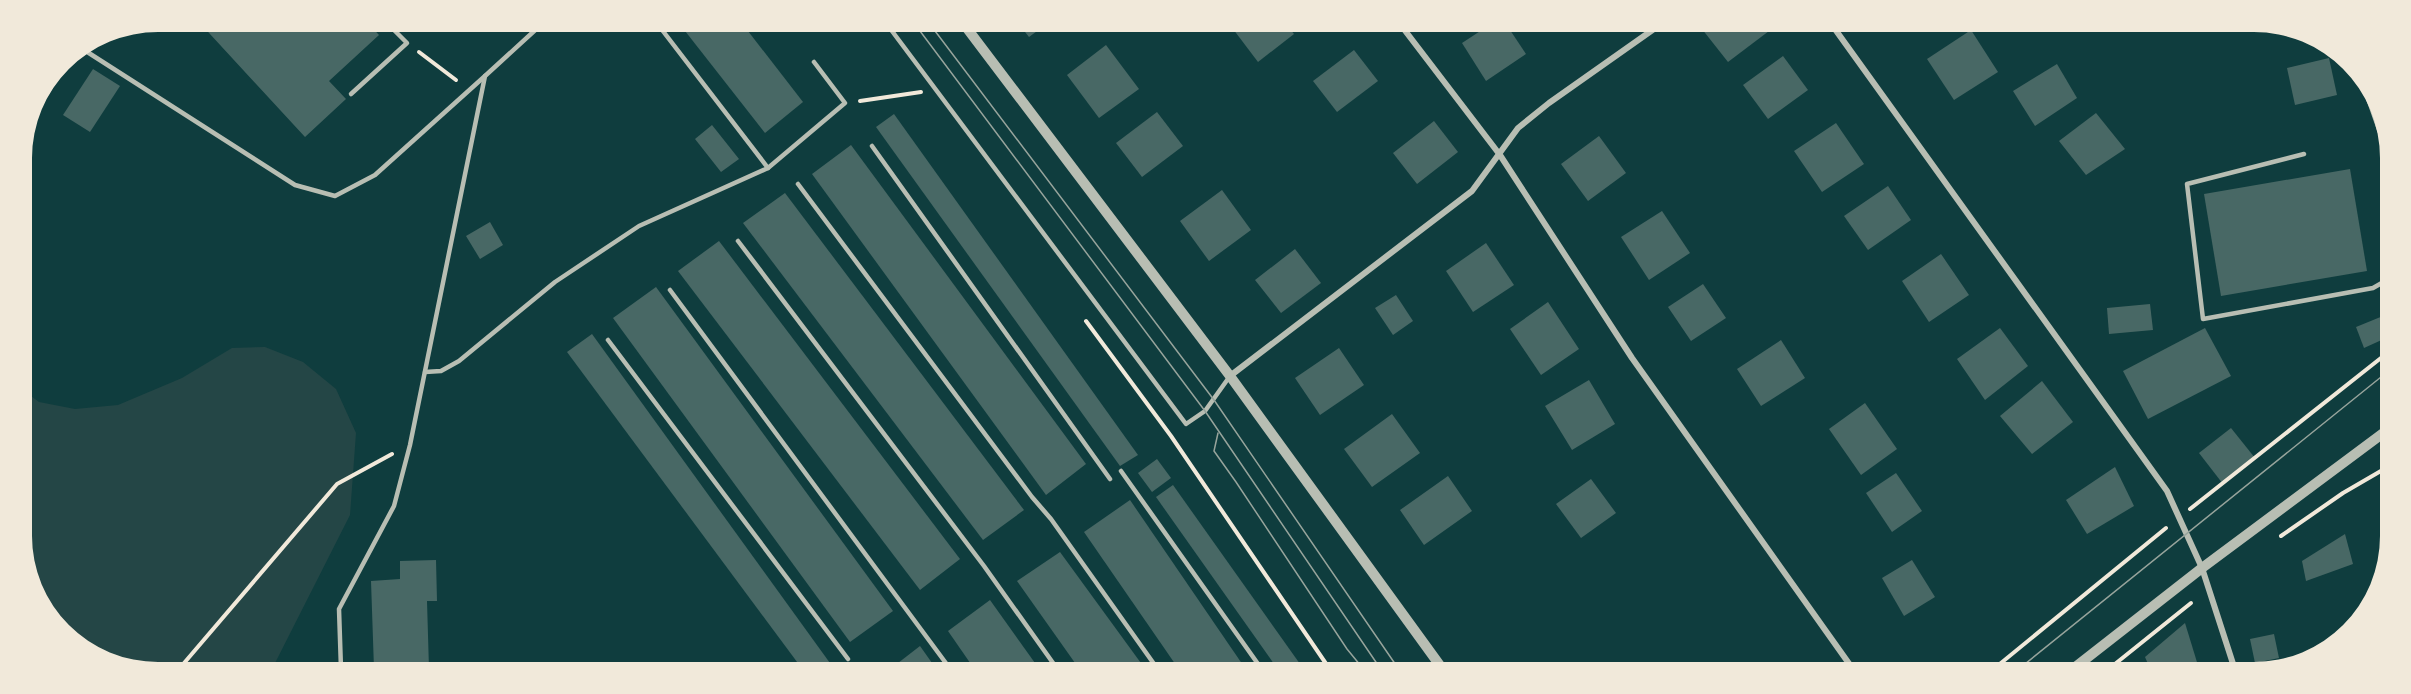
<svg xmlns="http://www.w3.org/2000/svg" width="2411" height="694" viewBox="0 0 2411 694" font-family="Manrope,sans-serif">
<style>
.green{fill:#244646}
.building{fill:#486865}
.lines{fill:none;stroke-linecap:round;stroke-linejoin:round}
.path{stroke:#f1e9da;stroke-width:4}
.service{stroke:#b8beb3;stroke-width:4.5}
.minor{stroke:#b8beb3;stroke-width:6}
.tertiary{stroke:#b8beb3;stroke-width:10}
.tram{stroke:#97a49c;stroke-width:1.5}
</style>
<rect width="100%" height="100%" fill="#0f3d3e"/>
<polygon class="green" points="265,347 303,362 336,389 356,433 350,515 272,669 123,668 61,633 24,563 23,390 39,402 75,409 118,405 182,378 232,348"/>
<g class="building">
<polygon points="198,21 366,21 379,35 329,81 346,99 305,137"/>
<polygon points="678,22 741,22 803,102 765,133"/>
<polygon points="1018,23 1048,23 1029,37"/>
<polygon points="1232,23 1285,23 1294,34 1258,62 1230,25"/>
<polygon points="1491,24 1506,24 1526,54 1486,81 1462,43"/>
<polygon points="1698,24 1764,24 1769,31 1728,62"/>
<polygon points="1971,30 1998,72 1954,100 1927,59"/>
<polygon points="1106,45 1139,89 1099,118 1067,75"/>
<polygon points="1354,50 1378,81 1337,112 1313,81"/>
<polygon points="1783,56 1808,90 1768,119 1743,85"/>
<polygon points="2329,58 2337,95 2295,105 2287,68"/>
<polygon points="2057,64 2077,98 2035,126 2013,91"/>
<polygon points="93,69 120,86 90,132 63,115"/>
<polygon points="1157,112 1183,146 1142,177 1116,143"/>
<polygon points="2096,113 2125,149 2086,175 2059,141"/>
<polygon points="894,114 1138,455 1120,466 876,127"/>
<polygon points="1434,121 1458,152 1417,184 1393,153"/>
<polygon points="1836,123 1864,164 1822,192 1794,151"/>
<polygon points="712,125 739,159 721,172 695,139"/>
<polygon points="1599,136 1626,173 1588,201 1561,164"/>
<polygon points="851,145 1086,464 1046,495 812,174"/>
<polygon points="2350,169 2367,271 2221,296 2204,194"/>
<polygon points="1888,186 1911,220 1868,250 1844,216"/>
<polygon points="1222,190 1251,230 1209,261 1180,221"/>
<polygon points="785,193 1024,510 983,540 743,223"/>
<polygon points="1662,211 1690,253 1649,280 1621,237"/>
<polygon points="490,222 503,245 480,259 466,236"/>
<polygon points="719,241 960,559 920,590 678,271"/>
<polygon points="1486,243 1514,285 1473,312 1446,271"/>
<polygon points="1295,249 1321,283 1281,313 1255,280"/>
<polygon points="1941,254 1969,295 1929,322 1902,281"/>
<polygon points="1703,284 1726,318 1691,341 1668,307"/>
<polygon points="656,287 893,611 850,642 613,318"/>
<polygon points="1396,295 1413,321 1393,335 1375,308"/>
<polygon points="1548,302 1579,349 1541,375 1510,329"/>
<polygon points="2150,304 2153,330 2109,334 2107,308"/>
<polygon points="2383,316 2387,324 2386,338 2364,348 2356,327"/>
<polygon points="2000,328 2028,366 1985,400 1957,359"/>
<polygon points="2205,328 2231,376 2148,419 2123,371"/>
<polygon points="592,334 835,670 803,670 567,352"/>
<polygon points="1781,340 1805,378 1761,406 1737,369"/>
<polygon points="1339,348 1364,385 1320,415 1295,378"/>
<polygon points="1589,380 1615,424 1572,450 1545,406"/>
<polygon points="2042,381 2073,422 2032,454 2000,416"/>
<polygon points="1865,403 1897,449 1861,475 1829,429"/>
<polygon points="1392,414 1420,453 1372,487 1344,449"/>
<polygon points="2231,428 2255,458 2223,484 2199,453"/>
<polygon points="1157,459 1171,478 1152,492 1138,473"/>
<polygon points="2115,467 2134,506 2087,534 2066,500"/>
<polygon points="1896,473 1922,511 1892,532 1866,493"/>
<polygon points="1448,476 1472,511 1424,545 1400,510"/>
<polygon points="1591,479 1616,513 1581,538 1556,504"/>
<polygon points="1173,485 1305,671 1279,671 1156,497"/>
<polygon points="1130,500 1247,671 1180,671 1084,532"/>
<polygon points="2345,534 2353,564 2306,581 2302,561"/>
<polygon points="1060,552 1146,670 1080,670 1017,581"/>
<polygon points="436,560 437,601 427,601 429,669 374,669 371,581 400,579 400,561"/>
<polygon points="1912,560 1935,597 1904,616 1882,578"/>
<polygon points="990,600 1040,670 975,670 948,631"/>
<polygon points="2185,623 2200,672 2152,673 2145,657"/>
<polygon points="2274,634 2279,658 2255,663 2250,639"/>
<polygon points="920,646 937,670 889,670"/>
</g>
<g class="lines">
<g class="path">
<polyline points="419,52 456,80"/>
<polyline points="860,101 921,92"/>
<polyline points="1086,321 1171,436 1331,671"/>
<polyline points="2190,509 2386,354"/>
<polyline points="2281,536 2343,493 2386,468"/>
<polyline points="179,669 337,484 392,454"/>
<polyline points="1990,672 2166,528"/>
<polyline points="2105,672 2191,603"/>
</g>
<g class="service">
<polyline points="656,22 768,168"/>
<polyline points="886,23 1186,424 1205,411 1230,376"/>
<polyline points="81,48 295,185 335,196 375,175 485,76"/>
<polyline points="351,94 407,43 385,21"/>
<polyline points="27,123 73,53"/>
<polyline points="872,146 1110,479"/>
<polyline points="2304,154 2187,184 2203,319 2373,288 2387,280"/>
<polyline points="798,184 1032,497 1051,519 1159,671"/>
<polyline points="738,241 984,566 1058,670"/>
<polyline points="670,290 951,670"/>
<polyline points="608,340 848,659"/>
<polyline points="425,372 441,371 459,361 555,282 639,226 768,168 845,103 814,62"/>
<polyline points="1121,471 1263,671"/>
<polyline points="341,669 339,609 394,506 410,445 485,76 544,22"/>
</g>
<g class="minor">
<polyline points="1400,24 1500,155 1632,358 1855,672"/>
<polyline points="1832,25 2167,491 2202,568 2236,673"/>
<polyline points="2367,93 2387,150"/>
<polyline points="1230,376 1472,191 1518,128 1549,103 1661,24"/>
</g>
<g class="tertiary">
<polyline points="963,23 1230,376 1444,671"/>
<polyline points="2069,672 2202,568 2386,431"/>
</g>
<g class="tram">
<polyline points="914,23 1205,411 1382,671"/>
<polyline points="929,23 1214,400 1400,671"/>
<polyline points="1218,433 1214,451 1236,482 1347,649 1365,671"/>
<polyline points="2015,672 2386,373"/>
</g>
</g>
<path d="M0 0H2411V694H0ZM158 32H2254A126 126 0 0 1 2380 158V536A126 126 0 0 1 2254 662H158A126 126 0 0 1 32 536V158A126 126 0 0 1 158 32Z" fill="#f1e9da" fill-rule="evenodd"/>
</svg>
